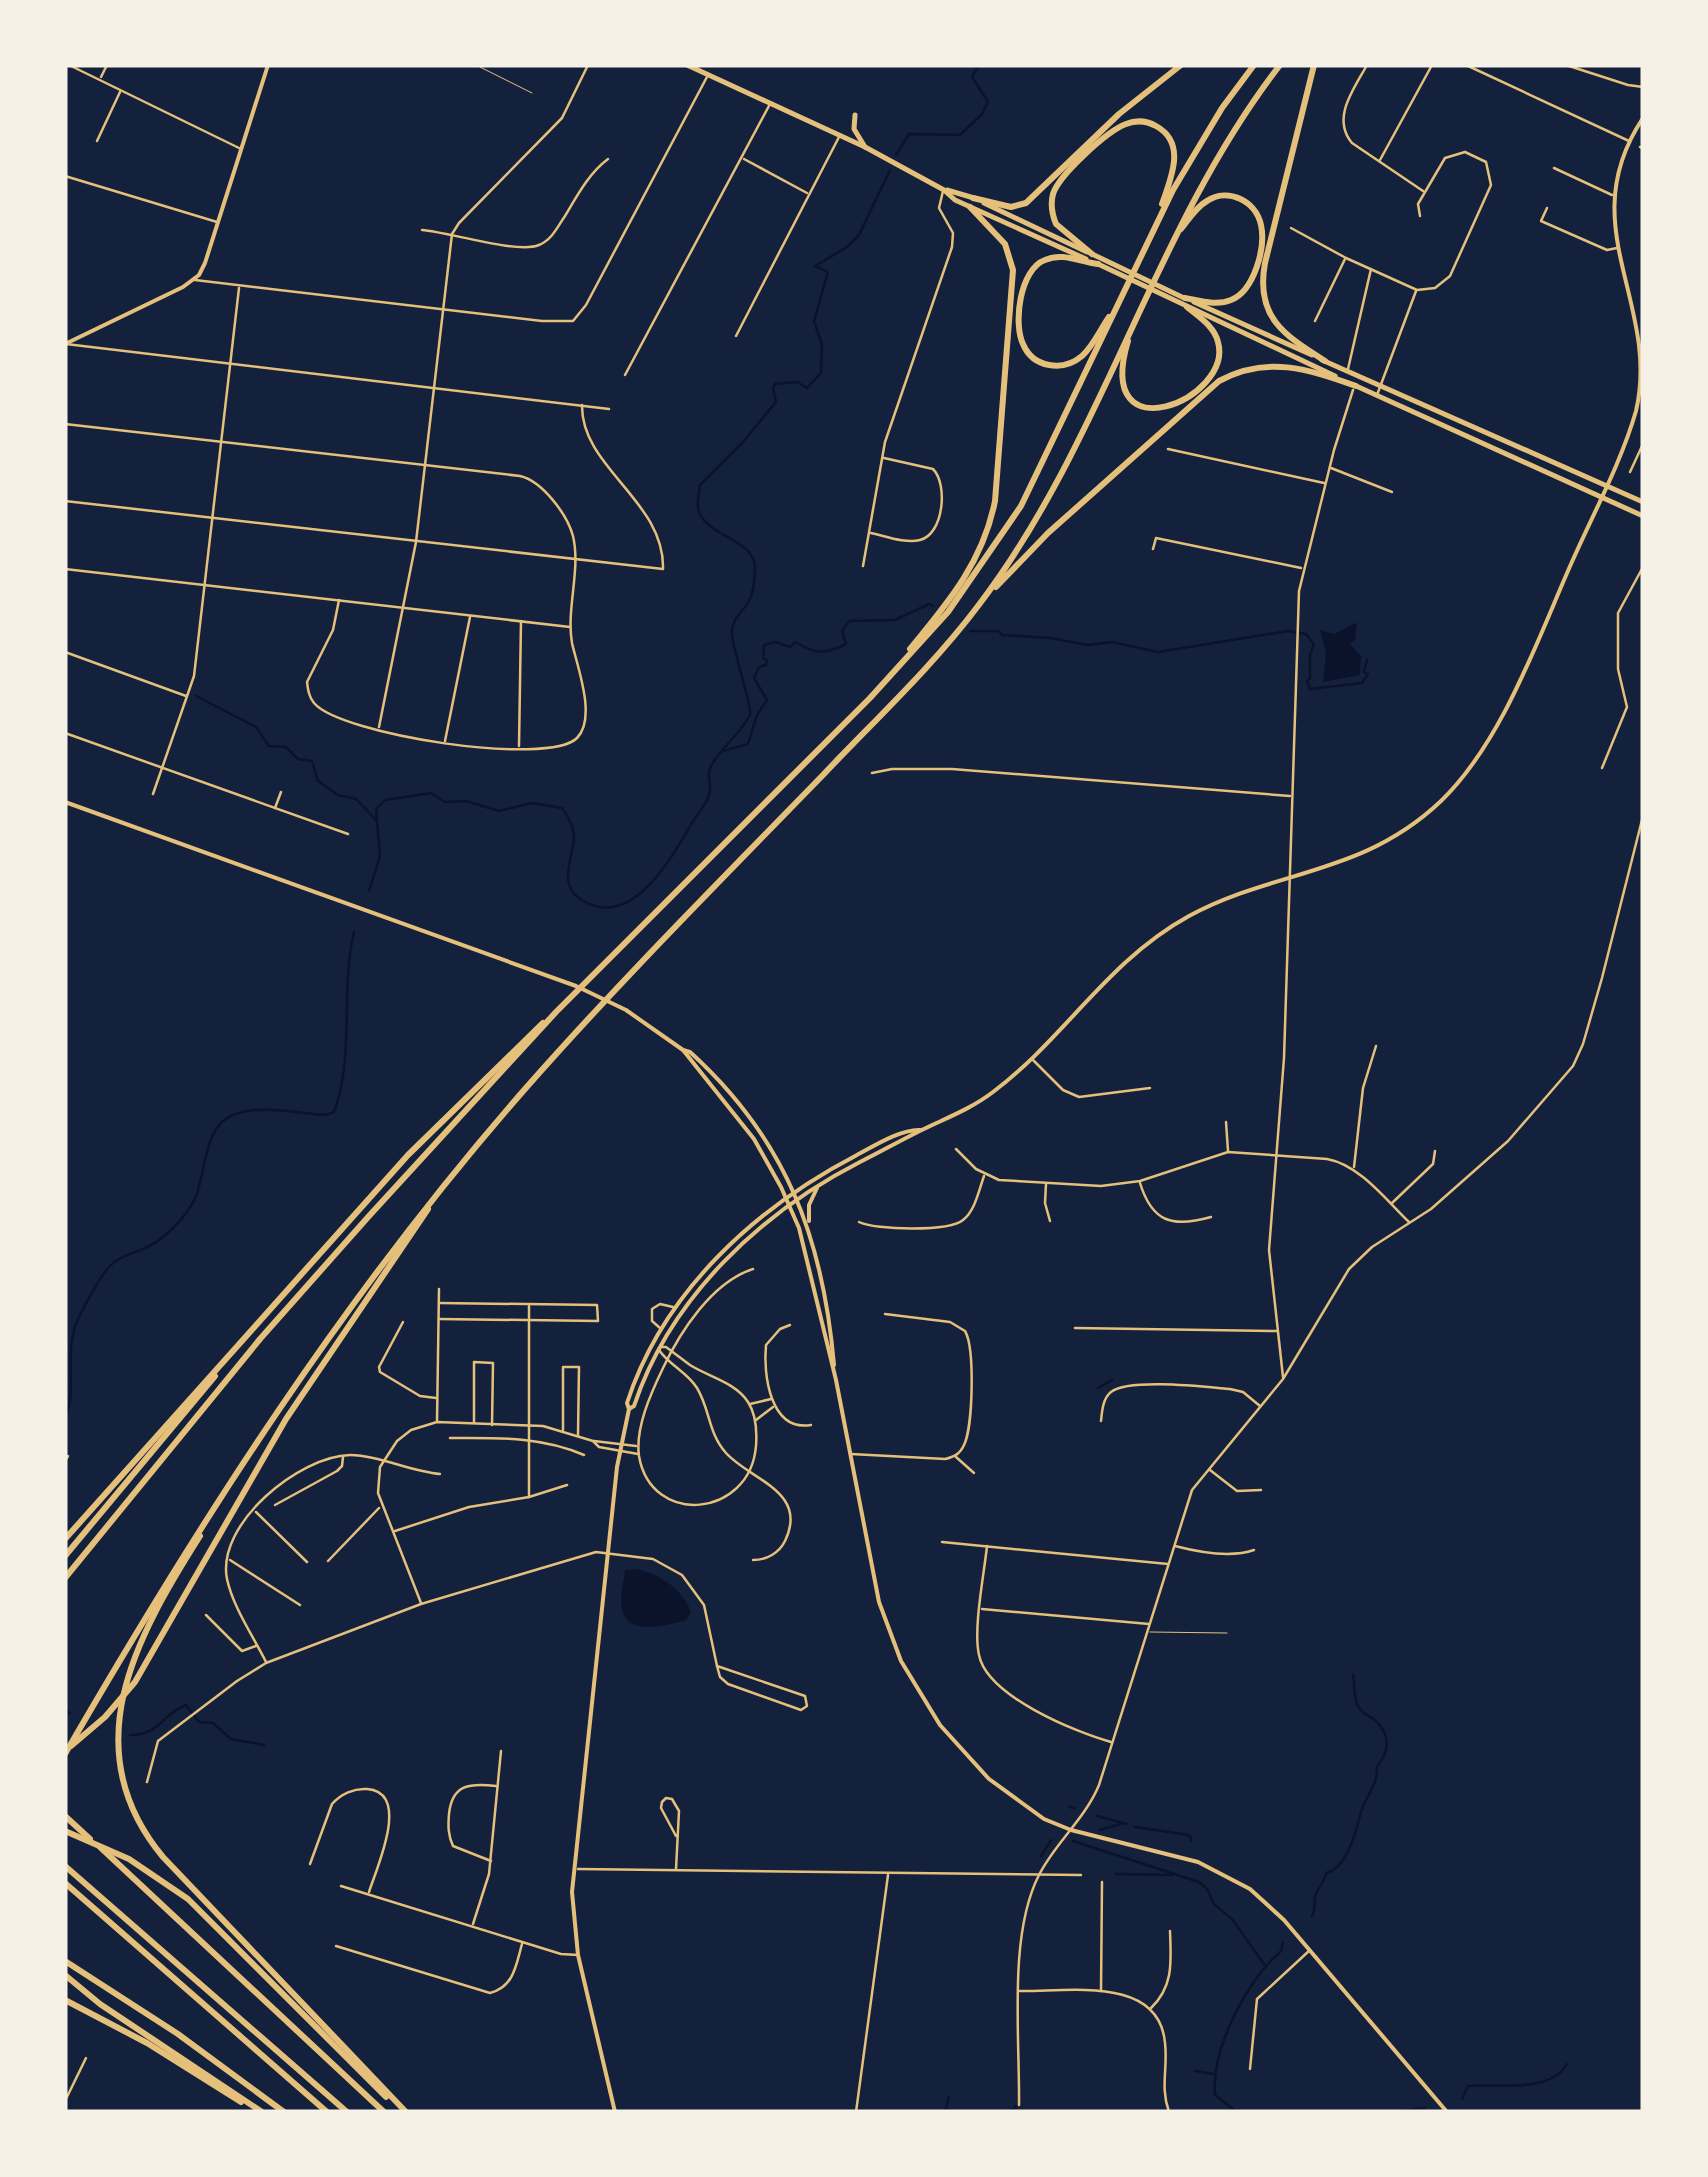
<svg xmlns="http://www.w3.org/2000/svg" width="1708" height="2177" viewBox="0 0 1708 2177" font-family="Barlow,sans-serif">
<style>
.water{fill:#0b132b}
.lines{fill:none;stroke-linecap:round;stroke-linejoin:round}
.stream{stroke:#0b132b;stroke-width:2.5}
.service{stroke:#e5c07b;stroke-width:1}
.minor{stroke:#e5c07b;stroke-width:2.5}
.tertiary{stroke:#e5c07b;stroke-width:4}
.secondary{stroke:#e5c07b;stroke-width:4}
.primary{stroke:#e5c07b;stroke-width:5}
.trunk{stroke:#e5c07b;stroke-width:5}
.motorway{stroke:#e5c07b;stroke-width:6}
</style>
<rect width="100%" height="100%" fill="#14213d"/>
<g class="water">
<polygon points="1355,623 1357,624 1355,640 1350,644 1361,656 1360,675 1323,682 1326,652 1320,630 1334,634"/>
<path d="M636 1569C660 1574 683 1589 691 1612L686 1620C668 1625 629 1637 622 1610 619 1598 624 1582 625 1570Z"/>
</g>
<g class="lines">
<g class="stream">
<polyline points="896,155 909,134 960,135 982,114 988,102 972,77 979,65"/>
<polyline points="970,631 999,631 1002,635 1050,638 1088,645 1112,642 1158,652 1288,631 1306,634 1314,644 1310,655 1310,678 1307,681 1310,689 1362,683 1368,674 1364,672 1367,660"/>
<polyline points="196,696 256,727 269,746 286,747 298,759 312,761 318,781 338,795 356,799 377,821"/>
<path d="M723 751 748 744 757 715 767 700 754 678 759 667 766 665 767 660 763 658 764 645 775 642 790 647 795 642C816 654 823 655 846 644L842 631 849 621 895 620 929 604 933 606"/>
<path d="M369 891 380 856 376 809 385 800 431 793 445 802 466 801 499 811 532 803 562 808C568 817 573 825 574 836 574 857 557 883 580 899 631 933 672 857 692 823 697 814 709 802 710 790 711 782 707 777 710 768 718 750 740 735 750 715 753 709 733 651 732 635 731 615 746 612 751 596 754 589 755 573 755 566 753 538 703 536 698 508 697 501 699 492 700 485L742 443 776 402 773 388 775 384 797 382 807 388 821 373 822 345 814 321 828 272 815 266 847 247 859 235 890 170"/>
<polyline points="1098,1388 1112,1380"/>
<path d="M65 1418C77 1392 65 1356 75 1327 80 1313 99 1278 109 1267 118 1257 131 1254 143 1249 163 1241 188 1216 196 1196 206 1171 204 1126 233 1115 260 1104 296 1113 325 1115L334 1112C355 1054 340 991 354 932"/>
<polyline points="65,1711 70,1713"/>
<path d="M130 1735C159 1736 164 1712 186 1705L199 1722 213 1723 231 1739 264 1745"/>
<polyline points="1069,1807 1075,1808"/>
<polyline points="1097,1816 1127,1824"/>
<polyline points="1135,1827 1183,1834 1190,1836 1191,1841"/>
<polyline points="1100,1830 1120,1824"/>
<polyline points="1073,1841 1199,1882 1207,1889 1214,1904 1232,1919 1266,1967"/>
<polyline points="1041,1856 1051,1840"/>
<polyline points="1116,1874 1172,1875"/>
<path d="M1312 1916C1316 1908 1314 1904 1315 1897 1317 1887 1325 1883 1326 1873 1347 1868 1356 1832 1361 1812 1366 1795 1378 1786 1377 1766 1389 1753 1391 1736 1377 1722 1371 1715 1363 1716 1358 1706 1353 1697 1355 1685 1353 1674"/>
<polyline points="1195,2071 1214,2074"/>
<path d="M1462 2099 1468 2086C1497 2083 1550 2094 1567 2064"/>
<polyline points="945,2112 949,2097"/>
<polyline points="1011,2112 1016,2106"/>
<path d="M1237 2112 1215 2095C1211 2048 1247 1981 1281 1951L1283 1943"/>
<polyline points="1396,2112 1424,2108"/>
</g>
<g class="service">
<polyline points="476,65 532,93"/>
<polyline points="1150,1632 1227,1633"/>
</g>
<g class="minor">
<polyline points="69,65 239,148"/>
<path d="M1367 65C1354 89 1331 118 1352 143L1423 191"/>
<polyline points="1466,65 1629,141"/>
<polyline points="1566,65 1628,85 1643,87"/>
<polyline points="101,77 107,65"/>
<polyline points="97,141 120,92"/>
<polyline points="1640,147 1643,148"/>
<polyline points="744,159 807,193"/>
<polyline points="1380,160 1432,65"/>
<polyline points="1554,168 1612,195"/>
<polyline points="65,176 217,222"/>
<polyline points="1547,208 1541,221 1607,250 1617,248"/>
<polyline points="1291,228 1346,258 1417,290 1435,288 1450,276 1491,185 1486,162 1465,152 1445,158 1418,204 1420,216"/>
<path d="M422 230C449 232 517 254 539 245 552 240 558 226 565 216 577 196 589 173 608 159"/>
<polyline points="195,280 542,321 573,321 586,305 708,75"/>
<polyline points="1315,321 1345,259"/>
<polyline points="736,336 839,137"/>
<polyline points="65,355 66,344 609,409"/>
<polyline points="1348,369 1371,269"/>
<polyline points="625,375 770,104"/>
<polyline points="1641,389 1643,390"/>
<polyline points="1377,395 1416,291"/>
<path d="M65 424 520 476C542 481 567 514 573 536 581 570 566 609 572 643 577 666 597 718 577 738 548 767 341 735 314 703 309 697 308 690 307 682L333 630 339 600"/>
<polyline points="1168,449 1324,483"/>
<polyline points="1331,468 1392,492"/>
<polyline points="1630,472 1643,444"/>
<path d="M65 501 663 569C665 501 581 468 582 405"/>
<path d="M871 533C885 536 906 544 920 540 944 534 948 484 933 469L884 458"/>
<polyline points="1153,549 1156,538 1301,568"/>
<polyline points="863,566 885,442 952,247 953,233 939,208 943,191"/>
<polyline points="65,569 570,627"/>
<polyline points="65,652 186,696"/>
<polyline points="379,727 416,542 452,234 459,223 562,118 588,65"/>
<polyline points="65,733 348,834"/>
<polyline points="445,741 470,617"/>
<polyline points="519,746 521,621"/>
<polyline points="1602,768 1627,707 1618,669 1618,613 1643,567"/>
<polyline points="872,773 892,769 952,769 1290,796"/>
<polyline points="153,794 194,676 239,288"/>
<polyline points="275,808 281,792"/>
<polyline points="1032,1059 1063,1090 1079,1097 1150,1088"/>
<polyline points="1226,1122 1228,1151"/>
<path d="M956 1149 976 1169 999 1180 1101 1186 1140 1181 1228 1152 1327 1159C1360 1165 1386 1200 1409 1222"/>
<polyline points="1354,1167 1363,1088 1376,1046"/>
<path d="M1140 1183C1152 1222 1172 1228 1211 1217"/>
<polyline points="1046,1184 1045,1203 1050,1221"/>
<polyline points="1392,1203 1433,1164 1435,1151"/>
<path d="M859 1222C875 1230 949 1232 963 1220 975 1211 979 1190 984 1176"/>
<polyline points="439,1319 598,1321 597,1305 439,1303"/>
<polyline points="403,1322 379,1367 380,1372 420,1396 436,1398"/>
<path d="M790 1325 780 1329 766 1345C763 1374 770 1432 811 1425"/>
<polyline points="660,1328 652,1321 652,1309 660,1304 673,1307"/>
<polyline points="1075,1328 1277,1331"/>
<path d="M662 1347H666C674 1353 682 1359 690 1365 709 1377 735 1382 748 1402 756 1414 757 1432 756 1446 750 1518 651 1527 639 1456 635 1428 651 1393 663 1368 680 1332 712 1282 753 1269"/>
<path d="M659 1350C669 1365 687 1372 697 1388 710 1409 708 1433 726 1453 750 1480 809 1491 785 1541 779 1553 767 1560 753 1560"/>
<polyline points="1283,1377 1269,1250 1284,1058 1299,591 1334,450 1353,390"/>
<polyline points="750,1404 771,1399"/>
<polyline points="756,1420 773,1407"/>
<polyline points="437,1421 439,1289"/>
<path d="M1101 1421C1102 1411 1103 1398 1111 1392 1129 1378 1206 1387 1230 1389L1243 1392 1260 1406"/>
<polyline points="474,1423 474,1362 493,1363 492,1425"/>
<polyline points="563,1430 563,1367 579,1367 578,1435"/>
<path d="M450 1438C496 1438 541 1436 584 1455"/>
<polyline points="594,1441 636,1446"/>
<path d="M851 1454 945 1459C954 1457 960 1454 964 1445 973 1427 975 1348 965 1331L950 1322 885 1314"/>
<polyline points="956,1457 974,1473"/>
<polyline points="65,1461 68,1456"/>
<polyline points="1210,1470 1237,1491 1261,1490"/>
<polyline points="529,1497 529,1306"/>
<polyline points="275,1505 337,1471 342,1466 343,1457"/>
<polyline points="256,1512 307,1562"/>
<polyline points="395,1531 469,1507 529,1497 567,1485"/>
<polyline points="942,1542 1168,1564"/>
<path d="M987 1546C984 1575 973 1629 979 1655 987 1696 1075 1732 1111 1742"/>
<path d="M1175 1546C1198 1552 1231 1558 1254 1550"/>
<polyline points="230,1560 300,1605"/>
<polyline points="328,1561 379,1508"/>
<polyline points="421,1603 378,1493 380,1467 397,1441 411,1430 437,1422 543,1426 593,1441 599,1447 638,1454"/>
<polyline points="982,1609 1149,1624"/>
<polyline points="206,1615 242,1651 256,1646"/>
<path d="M266 1662C253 1636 233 1607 227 1579 216 1524 299 1456 350 1455 377 1455 410 1471 440 1474"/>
<polygon points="717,1666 805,1696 807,1706 801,1710 728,1684 720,1677"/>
<polyline points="147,1782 158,1741 237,1681 266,1663 421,1604 596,1552 653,1559 682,1575 704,1605 717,1666"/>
<path d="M491 1861 453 1846C448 1835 448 1826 449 1814 452 1784 470 1783 496 1786"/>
<path d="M310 1864 332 1804C341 1794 354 1788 367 1789 412 1792 376 1869 369 1892"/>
<polyline points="578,1869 1081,1875"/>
<polyline points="676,1869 679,1811 672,1799 666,1798 662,1802 661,1808 676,1836"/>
<polyline points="341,1886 561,1954 578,1955"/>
<polyline points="473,1924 489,1874 501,1751"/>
<path d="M336 1946 490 1993C514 1987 516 1965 522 1944"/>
<path d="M1020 1991C1067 1992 1159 1975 1165 2043 1168 2068 1160 2087 1169 2112"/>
<polyline points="1101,1991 1102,1882"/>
<path d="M1151 2008C1174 1986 1171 1961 1170 1931"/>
<polyline points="1250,2069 1257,1999 1310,1950"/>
<polyline points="65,2101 86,2058"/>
<path d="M1019 2105C1020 2038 1008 1935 1039 1875 1055 1843 1085 1819 1099 1785L1192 1490 1283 1379 1349 1269 1372 1247 1431 1209 1508 1141 1573 1066 1583 1044 1602 978 1643 816"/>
<polyline points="856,2112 888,1875"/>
</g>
<polyline class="tertiary" points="65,344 183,287 199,275 205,263 268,65"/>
<g class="secondary">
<path d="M65 802 576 986 626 1010 683 1050 690 1052C786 1139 823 1238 834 1365"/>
<polyline points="683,1050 754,1139 781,1187 799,1228 836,1380 879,1602 901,1661 940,1725 989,1779 1044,1819 1071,1830 1198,1862 1250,1889 1284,1920 1447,2112"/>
<polyline points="809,1221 809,1205 817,1188"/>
<path d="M629 1409 634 1406C670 1298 760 1213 860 1162 882 1151 905 1138 926 1128 949 1117 972 1108 993 1092 1065 1038 1107 961 1189 916 1276 869 1362 876 1441 801 1502 742 1537 641 1571 564 1593 514 1621 463 1636 411 1661 303 1571 226 1643 118"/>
<path d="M615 2112 578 1955 572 1892 617 1467 629 1409 627 1403C663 1292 755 1208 857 1155 874 1146 901 1129 920 1130"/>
</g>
<g class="primary">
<polyline points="687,65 865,147 944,190 955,200 1086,259"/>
<polyline points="855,115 854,129 865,147"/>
<polyline points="947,190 974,198"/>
<polyline points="984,203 1087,252"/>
</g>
<g class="trunk">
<polyline points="1092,254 1184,298"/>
<polyline points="1098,264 1335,376"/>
<polyline points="1194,302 1312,355"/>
<polyline points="1322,360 1643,502"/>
<polyline points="1354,385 1643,516"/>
</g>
<g class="motorway">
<path d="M1314 65 1265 263C1255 317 1284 335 1325 361"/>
<polyline points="973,198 1011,207 1026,203 1119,114 1181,65"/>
<path d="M1181 229C1189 219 1196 207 1207 201 1228 187 1256 201 1261 225 1266 248 1254 291 1231 300 1217 306 1201 301 1185 298"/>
<path d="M1092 254 1056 224C1052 214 1050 205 1053 194 1059 175 1107 131 1126 124 1136 120 1147 121 1156 126 1187 143 1171 178 1162 204"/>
<path d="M1098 264C1079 262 1063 252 1045 260 1020 269 1013 323 1023 344 1033 368 1063 372 1082 356 1093 346 1100 330 1109 317"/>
<path d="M1128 341C1093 457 1234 399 1218 342 1214 326 1199 317 1187 307"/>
<path d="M996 587 1048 533 1219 381C1267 355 1308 369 1356 386"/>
<path d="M910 649C948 603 983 562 995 501L1013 270 1005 244 970 207"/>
<path d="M200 1536C136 1637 73 1749 163 1857L406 2112"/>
<polyline points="65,1539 408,1155 543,1023"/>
<polyline points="65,1556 215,1376"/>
<polyline points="65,1578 260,1339 369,1216 556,1012 870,698 948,612 1021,506 1173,190 1222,108 1254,65"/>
<polyline points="71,1746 105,1717 135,1682 286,1419 428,1209"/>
<path d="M65 1754C201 1519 346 1293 525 1089 620 981 722 879 822 776 875 720 932 667 978 606 1105 440 1152 230 1280 65"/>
<polyline points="65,1816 90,1839"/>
<polyline points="65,1831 129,1859 188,1899 386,2097"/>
<polyline points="100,1847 384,2112"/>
<polyline points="65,1866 347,2112"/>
<polyline points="65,1883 327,2112"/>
<polyline points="65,1961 178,2034 284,2112"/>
<polyline points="65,1975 100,2004 262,2112"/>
<polyline points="65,2000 147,2043 241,2102"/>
</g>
</g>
<rect width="1708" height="2177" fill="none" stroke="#f6f1e7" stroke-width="135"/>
</svg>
